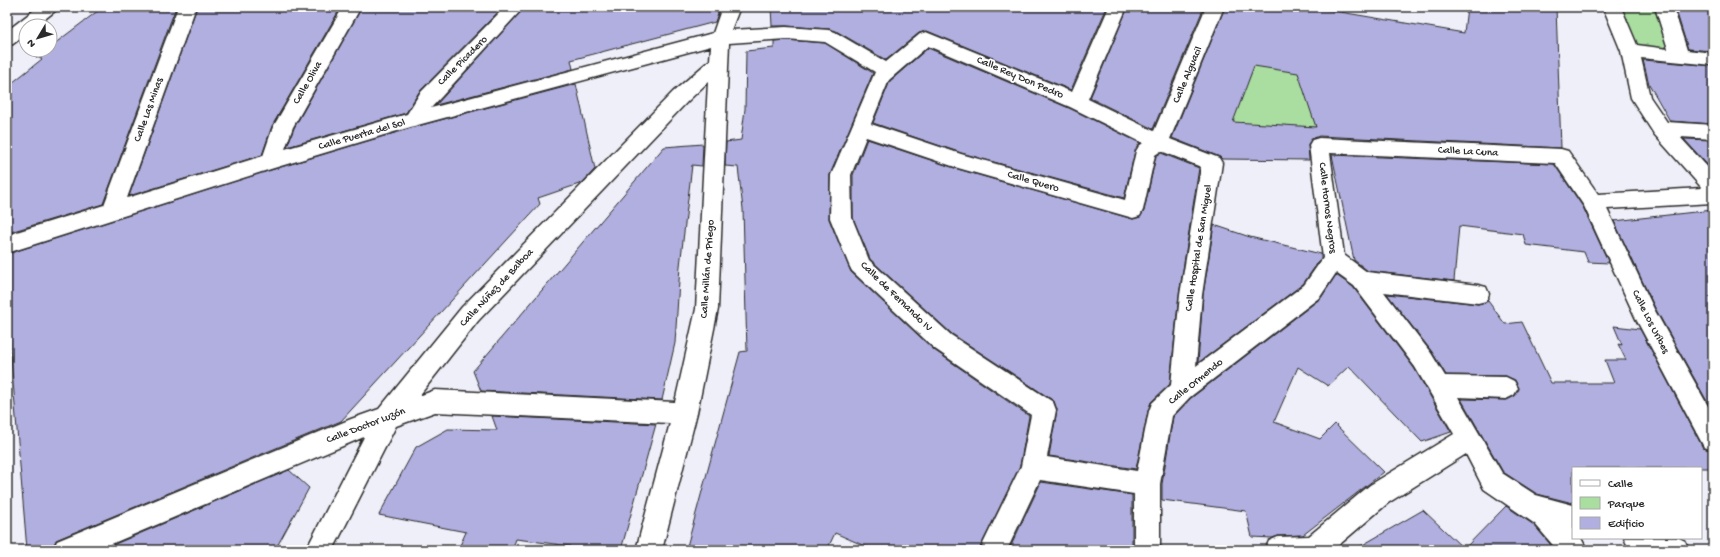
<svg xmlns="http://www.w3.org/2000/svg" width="1720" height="557" viewBox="0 0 1720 557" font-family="'Gochi Hand',sans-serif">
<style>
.green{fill:#a9dea0;stroke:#6a8466}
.building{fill:#b1afe0;stroke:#2b2b2b;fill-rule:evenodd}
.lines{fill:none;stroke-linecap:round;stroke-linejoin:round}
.street-casing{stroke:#2b2b2b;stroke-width:3}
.street{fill:#fff;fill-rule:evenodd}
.labels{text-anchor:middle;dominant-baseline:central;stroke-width:3.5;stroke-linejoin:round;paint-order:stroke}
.street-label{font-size:11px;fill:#2b2b2b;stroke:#fff}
</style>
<rect width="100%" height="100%" fill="#efeff9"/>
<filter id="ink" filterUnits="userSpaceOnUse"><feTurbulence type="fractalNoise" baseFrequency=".025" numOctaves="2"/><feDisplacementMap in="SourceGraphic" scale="8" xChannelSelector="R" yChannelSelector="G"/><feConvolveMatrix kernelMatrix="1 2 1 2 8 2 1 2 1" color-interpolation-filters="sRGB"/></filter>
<g filter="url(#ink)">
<g class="green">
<polygon points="1280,7 1316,127 1229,130 1254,66"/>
<polygon points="1619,7 1653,7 1672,51 1635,47"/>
</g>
<g class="building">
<polygon points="103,7 176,7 103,204 7,233 7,87 42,59 36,57 46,50 50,50 50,47"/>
<polygon points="197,7 341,7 272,126 262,155 129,196"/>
<polygon points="362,7 503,7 419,92 406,113 287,147 294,128"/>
<polygon points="525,7 720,7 715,22 571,60 573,69 436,105"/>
<polygon points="771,7 1107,7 1071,90 927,31 919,33 886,60 836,31 829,29 786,26 772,26"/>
<polygon points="1128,7 1204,7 1153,129 1090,98"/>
<path d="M1225 7H1311L1464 33 1467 7H1556L1561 148 1319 136 1312 139 1308 144 1309 160 1222 159 1220 157 1172 138ZM1254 66 1298 73 1316 127 1233 122Z"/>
<polygon points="1675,7 1713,7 1713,51 1688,49"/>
<polygon points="786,40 825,43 873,73 830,175 829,219 851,272 934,350 1029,416 1020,466 979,550 874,550 835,533 827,550 686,550 740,352 747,351 743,209 738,167 725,166 726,142 741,140 745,109 746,51 774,48 774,41"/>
<polygon points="928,48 1069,108 1140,143 1135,151 1124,198 961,153 873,123 890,81"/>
<polygon points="1643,60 1713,66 1713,124 1670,121 1649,84"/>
<polygon points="576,84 595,169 582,183 538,198 540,204 341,421 56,540 52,550 27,550 7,309 7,254 274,169 414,127"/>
<polygon points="867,139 958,169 1133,219 1140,217 1144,211 1156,156 1161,153 1199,168 1179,295 1170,384 1151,402 1148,411 1136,469 1049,456 1057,410 1054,401 952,334 870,259 853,218 853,175"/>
<polygon points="1684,139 1713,140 1713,171"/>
<polygon points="703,144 702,166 692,165 680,266 675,343 662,400 481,391 473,371 664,147"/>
<polygon points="1332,155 1554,164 1583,207 1609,263 1588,262 1584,252 1526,245 1523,234 1459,226 1454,281 1368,271 1354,260"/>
<polygon points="1713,210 1713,412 1655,308 1614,221"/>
<polygon points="1214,225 1250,237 1321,254 1321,258 1303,284 1198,363 1203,295"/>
<polygon points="1336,275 1353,287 1414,368 1451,432 1422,442 1349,366 1328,386 1298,367 1274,422 1320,439 1335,424 1384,472 1303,535 1278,536 1272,538 1252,537 1246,511 1162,500 1162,484 1173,417 1191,398 1321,298"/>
<polygon points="1387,294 1478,304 1488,301 1505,324 1522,322 1551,383 1614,383 1605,360 1626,360 1618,344 1622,345 1614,326 1640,329 1703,448 1713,451 1713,468 1573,468 1573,503 1537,494 1503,472 1461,399 1507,400 1515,396 1519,389 1515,380 1506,376 1446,375 1432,352"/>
<polygon points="492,416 656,424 621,550 568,550 570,546 516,539 512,550 458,550 466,532 379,515 416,447 448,429 497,430"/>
<polygon points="289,470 309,488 275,550 101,550"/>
<polygon points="1041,482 1132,495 1132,550 1009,550"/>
<polygon points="1506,506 1534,525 1555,550 1354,550 1423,510 1464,549"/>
</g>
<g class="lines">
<g class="street-casing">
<g id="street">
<polygon points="38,7 58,7 55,11 36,26 26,26 26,34 13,44 7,46 7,31"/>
<path d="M178 7H196L127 198 263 156 273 127 343 7H361L293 127 285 149 407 114 420 93 505 7H524L431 108 713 33 722 7H740L731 30 786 27 829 30 835 32 886 62 920 34 926 32 1072 92 1109 7H1127L1088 99 1154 131 1206 7H1224L1170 139 1219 158 1222 163 1202 295 1196 366 1304 285 1323 258 1309 145 1312 140 1319 138 1561 149 1568 151 1598 194 1702 188 1654 134 1631 98 1621 51 1603 7H1621L1637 45 1668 49 1655 7H1673L1687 50 1713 53V65L1641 58 1650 97 1667 122 1713 125V139L1680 137 1713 173V203L1607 209 1654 309 1713 415V450L1704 447 1637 321 1584 206 1555 163 1330 153 1344 255 1367 272 1478 285 1486 287 1489 294 1486 301 1478 303 1384 292 1431 353 1445 376 1506 377 1514 381 1518 388 1514 395 1506 399 1458 397 1502 473 1536 495 1573 505V538H1581L1587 550H1557L1535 524 1484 489 1466 454 1388 503 1333 550H1265L1269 541 1278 537 1309 536 1370 485 1454 434 1415 367 1354 286 1336 273 1320 297 1190 397 1172 416 1160 484V550H1134V494L1040 480 1007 550H980L1021 466 1031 415 935 349 852 271 849 265 830 218 831 175 875 72 825 42 786 39 729 43 718 309 697 413 662 550H636L670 423 435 412 396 426 333 550H306L364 437 97 550H53L57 541 351 419 379 409 462 307 673 92 710 60 711 46 414 126 274 168 7 253V235L104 205ZM928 46 1070 107 1143 143 1139 146 1136 151 1125 200 961 154 871 124 889 80ZM708 82 696 309 675 402 435 390 419 396 478 321 687 102ZM866 137 958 168 1133 218 1140 216 1143 210 1155 155 1161 151 1201 167 1180 295 1171 385 1152 403 1149 411 1137 471 1047 457 1056 410 1053 402 951 335 869 260 852 218 851 175Z"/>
<polygon points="1624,538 1679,538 1685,541 1689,550 1635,550 1628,547"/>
</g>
</g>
<use href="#street" class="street"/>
</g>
</g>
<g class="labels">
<g class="street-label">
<text transform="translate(463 61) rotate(-45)">Calle Picadero</text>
<text transform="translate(1188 75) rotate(-67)">Calle Alguacil</text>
<text transform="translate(1020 78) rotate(23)">Calle Rey Don Pedro</text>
<text transform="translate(308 83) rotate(-60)">Calle Oliva</text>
<text transform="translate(149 110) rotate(-70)">Calle Las Minas</text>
<text transform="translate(362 135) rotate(-16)">Calle Puerta del Sol</text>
<text transform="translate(1468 152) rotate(3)">Calle La Cuna</text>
<text transform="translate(1033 182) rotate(16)">Calle Quero</text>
<text transform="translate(1327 208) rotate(83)">Calle Hornos Negros</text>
<text transform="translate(1199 248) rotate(-81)">Calle Hospital de San Miguel</text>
<text transform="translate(708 269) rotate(-86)">Calle Millán de Priego</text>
<text transform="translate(497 288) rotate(-47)">Calle Núñez de Balboa</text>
<text transform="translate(896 297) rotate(44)">Calle de Fernando IV</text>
<text transform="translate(1650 322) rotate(63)">Calle Los Uribes</text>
<text transform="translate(1196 382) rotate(-39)">Calle Ormendo</text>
<text transform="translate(366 426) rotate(-21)">Calle Doctor Luzón</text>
</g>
</g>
<rect width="1720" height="557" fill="none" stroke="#fff" stroke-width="24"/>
<rect x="12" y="12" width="1696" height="533" fill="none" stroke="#2b2b2b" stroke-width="1.5" filter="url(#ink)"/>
<rect x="1572" y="467" width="130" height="72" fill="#ffffff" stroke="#aaaaaa"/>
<rect x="1580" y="480" width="20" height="6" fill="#ffffff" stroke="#aaaaaa"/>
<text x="1608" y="487" font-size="12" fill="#2b2b2b">Calle</text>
<rect x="1580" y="497" width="20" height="12" fill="#a9dea0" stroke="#aaaaaa"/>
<text x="1608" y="507" font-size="12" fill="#2b2b2b">Parque</text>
<rect x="1580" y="517" width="20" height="12" fill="#b1afe0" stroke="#aaaaaa"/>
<text x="1608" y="527" font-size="12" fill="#2b2b2b">Edificio</text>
<g transform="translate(38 38) rotate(232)"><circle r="19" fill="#ffffff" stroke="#aaaaaa"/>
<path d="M0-3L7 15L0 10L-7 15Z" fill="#2b2b2b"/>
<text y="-6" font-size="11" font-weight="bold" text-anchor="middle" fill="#2b2b2b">N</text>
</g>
</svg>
